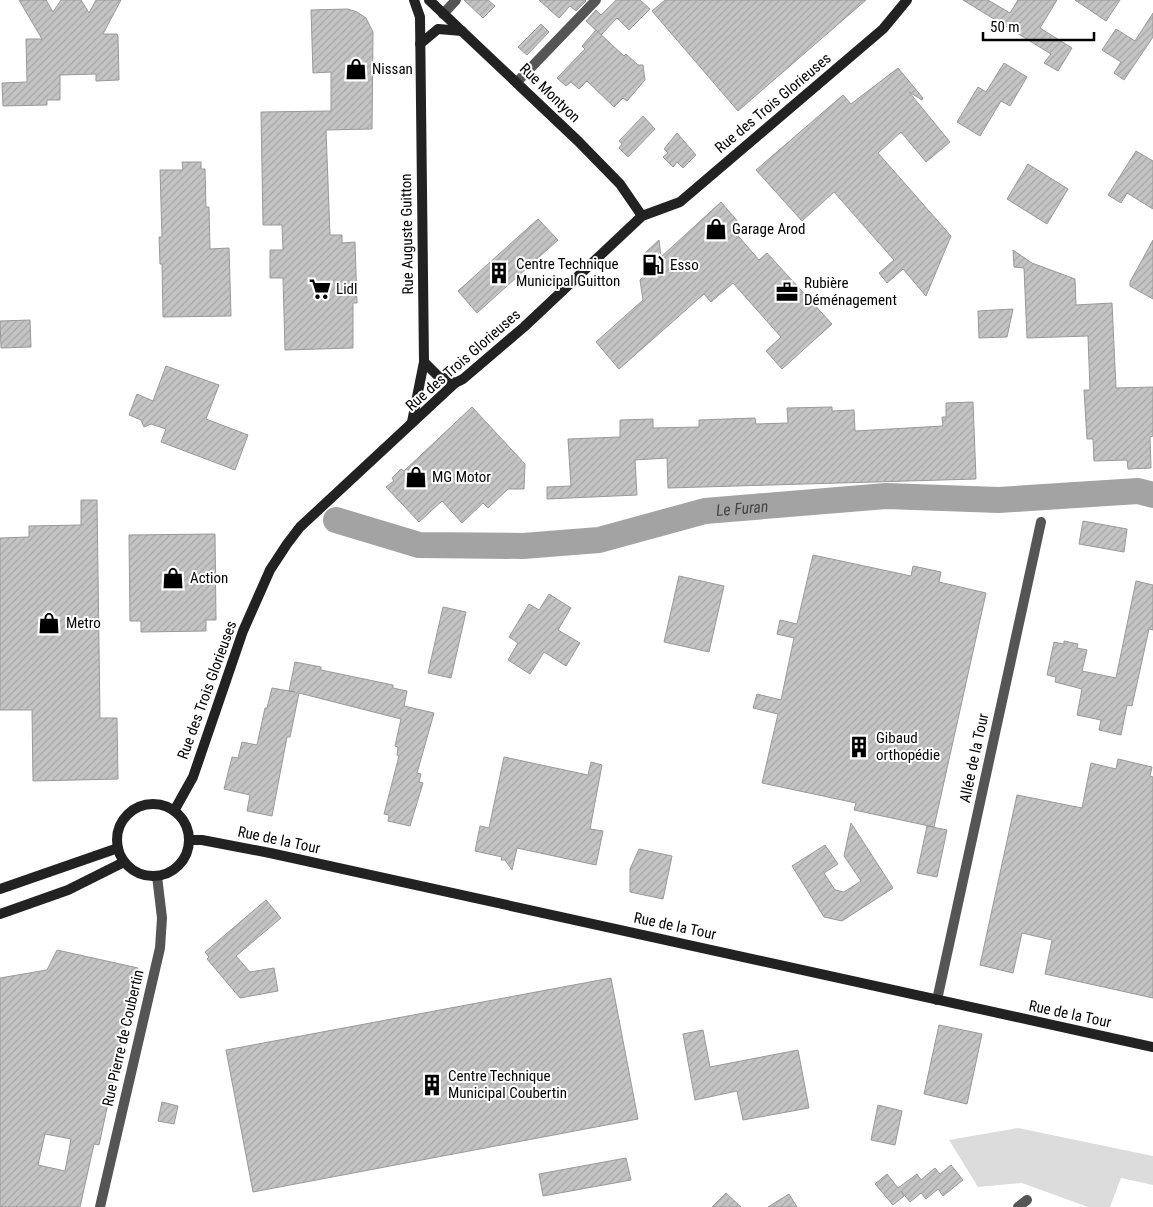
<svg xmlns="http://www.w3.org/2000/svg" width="1153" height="1207" viewBox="0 0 1153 1207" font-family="'Roboto Condensed',sans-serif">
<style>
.grass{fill:#dcdcdc}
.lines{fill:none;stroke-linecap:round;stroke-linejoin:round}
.river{stroke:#a3a3a3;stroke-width:26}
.building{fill:url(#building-hatch);stroke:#999;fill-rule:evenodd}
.street{stroke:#555;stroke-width:10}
.secondary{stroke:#222;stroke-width:10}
.labels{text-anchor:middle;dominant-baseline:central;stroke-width:4;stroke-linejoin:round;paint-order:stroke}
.poi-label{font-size:15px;fill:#000;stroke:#fff;text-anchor:start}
.street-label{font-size:15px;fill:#000;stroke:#fff}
.water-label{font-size:16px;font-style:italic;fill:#444;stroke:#fff}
</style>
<defs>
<pattern id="building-hatch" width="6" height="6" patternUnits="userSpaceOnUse" patternTransform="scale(1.25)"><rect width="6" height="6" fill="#c4c4c4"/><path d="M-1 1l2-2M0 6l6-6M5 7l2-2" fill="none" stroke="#a7a7a7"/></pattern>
</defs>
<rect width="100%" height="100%" fill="#fff"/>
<polygon class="grass" points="1018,1128 1153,1156 1153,1185 1121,1178 1110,1207 1088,1207 1022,1183 978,1187 949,1140"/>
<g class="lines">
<path class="river" id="s1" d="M336 520 419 545 523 546 599 540 705 511 886 496 999 500 1138 491 1153 495"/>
</g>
<g class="building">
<polygon points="19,0 46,0 53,12 61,0 81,0 89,13 96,0 121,0 103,34 117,34 118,37 119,80 96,81 96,74 60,75 60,100 47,100 47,105 3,106 2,83 27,82 26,39 42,39"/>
<polygon points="464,0 488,0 495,6 483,18"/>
<polygon points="539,0 585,0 586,1 576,11 570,6 559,18"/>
<polygon points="616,0 640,0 650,9 629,30 617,18 601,35 586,21 596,10 601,15"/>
<polygon points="665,0 866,0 738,111 652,11"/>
<polygon points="963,0 988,0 1010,13 1018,0 1057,0 1040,28 1072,48 1058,71 1044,63 1051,54"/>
<polygon points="1075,0 1120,0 1106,21"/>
<polygon points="348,9 357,12 366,18 373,32 372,129 326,130 330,235 342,235 342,243 355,242 357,303 353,303 353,348 285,350 283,278 270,278 270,250 283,250 282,225 263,225 261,112 331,111 331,72 313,73 311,10"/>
<polygon points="1153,13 1153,37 1124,80 1114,73 1121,62 1102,50 1116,29 1135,41"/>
<polygon points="541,24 549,32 527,55 518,47"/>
<polygon points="596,30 624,56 626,54 638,65 643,65 645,80 627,101 623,98 614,107 587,81 579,89 571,82 566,86 557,78 585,49 582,46"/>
<polygon points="1004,63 1027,77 1010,106 1001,101 980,136 957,122 978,87 986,92"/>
<polygon points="898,68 923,98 922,100 909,92 950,142 926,162 901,132 878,153 951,236 926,296 903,269 887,283 879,273 894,260 834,192 802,221 756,170 843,95 851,104"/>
<polygon points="643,116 655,129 628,157 619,148 622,144 619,141"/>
<polygon points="677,133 696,155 683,168 677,162 673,167 663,157 668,153 664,149"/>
<polygon points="1136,151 1153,161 1153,209 1127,193 1121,203 1108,195"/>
<polygon points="182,162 201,162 201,169 205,169 206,207 209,207 210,249 229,248 231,316 163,317 162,264 160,264 159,237 162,237 160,170 183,170"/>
<polygon points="1028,164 1068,189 1047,224 1007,199"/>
<polygon points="721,202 740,224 733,230 759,260 767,253 832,324 782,369 766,351 781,337 733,283 711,302 704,294 619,369 596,342 643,300 640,280 647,273 645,253 659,240 661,257"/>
<polygon points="538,219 558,240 477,313 458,291"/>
<polygon points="1153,240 1153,299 1130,286 1130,282"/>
<polygon points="1013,250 1032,263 1075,279 1076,305 1112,303 1116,388 1153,387 1153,436 1150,437 1151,468 1128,469 1127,460 1094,461 1093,439 1087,439 1084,390 1090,390 1088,336 1027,338 1024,268 1014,267"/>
<polygon points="1013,309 1007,337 979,338 978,311"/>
<polygon points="30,320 31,347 1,348 0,321"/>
<polygon points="166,366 219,385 206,419 248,435 235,470 161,442 166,429 151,424 144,427 141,420 129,415 137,394 153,401"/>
<polygon points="973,402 976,479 668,488 667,458 635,460 637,495 547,499 547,487 571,486 568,439 620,437 620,420 653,419 653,428 699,427 699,420 755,418 756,424 788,423 787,408 832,407 832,411 854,410 855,431 943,426 942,417 946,417 946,403"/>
<polygon points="472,407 525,464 524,489 508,489 488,508 483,503 462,523 442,501 419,522 386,487 394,481 392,478 401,469 404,471"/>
<polygon points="81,500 97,500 100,718 117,718 118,779 33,781 32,710 0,710 0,538 29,537 29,526 81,525"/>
<polygon points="1083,521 1127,529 1124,552 1079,544"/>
<polygon points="215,534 216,620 206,620 206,631 141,632 141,621 130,621 129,535"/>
<polygon points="813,555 911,576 913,566 941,572 939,582 986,593 934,827 854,810 856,803 762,783 778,714 753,708 757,694 781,700 794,638 777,634 780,620 797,624"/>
<polygon points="679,576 724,586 709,652 664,642"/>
<polygon points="1136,581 1153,585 1153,630 1149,629 1132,706 1127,705 1121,735 1099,730 1101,720 1077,715 1082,689 1055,682 1056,677 1047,675 1054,642 1064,644 1064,641 1078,644 1077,648 1087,650 1082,671 1116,678"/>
<polygon points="549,594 571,608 558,630 580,643 566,666 544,652 530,674 508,660 518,643 509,637 529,604 539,610"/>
<polygon points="443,607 466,612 451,678 428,673"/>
<polygon points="295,662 321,667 321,670 393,685 393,688 407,691 404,706 434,713 417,773 421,774 419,782 423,783 410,826 388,821 389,815 384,814 399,756 397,755 398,747 395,746 401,719 299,693 290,737 287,737 272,816 247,811 250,795 224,789 232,757 238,758 242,742 257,745 265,708 267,708 272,688 295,692 289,691"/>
<polygon points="504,757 588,775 591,762 602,765 590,829 603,831 596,865 517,848 512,870 505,860 501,860 502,857 475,851 480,826 489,828"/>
<polygon points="1118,759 1152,767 1150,776 1153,777 1153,998 1045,974 1052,940 1022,933 1013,973 980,965 1017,795 1082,808 1091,763 1116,769"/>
<polygon points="851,823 893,888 842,921 824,917 792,866 825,845 838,864 824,873 835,890 844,892 861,881 844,856"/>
<polygon points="927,826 947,830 937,877 917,873"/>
<polygon points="639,849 672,856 663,899 630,892 630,869"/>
<polygon points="266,900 281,918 236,956 250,972 274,968 278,991 240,998 207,959 209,957 205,952"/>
<path d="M57 950 138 968 117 1062 99 1145 94 1144 80 1207H0V978L47 970ZM45 1134 71 1139 65 1171 38 1165Z"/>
<polygon points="611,978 638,1119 253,1192 226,1050"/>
<polygon points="939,1025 982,1034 967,1104 924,1094"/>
<polygon points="703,1030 710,1067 798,1050 809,1108 743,1120 737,1091 695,1100 683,1034"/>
<polygon points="162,1102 178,1106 174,1124 158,1121"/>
<polygon points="878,1105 902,1111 895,1145 871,1140"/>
<polygon points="626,1158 631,1180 543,1196 539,1174"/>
<polygon points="951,1165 963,1180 943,1196 938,1189 926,1199 921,1193 910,1202 901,1191 904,1196 893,1205 875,1184 887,1174 898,1188 917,1174 921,1180 935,1168 940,1174"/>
<polygon points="726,1193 741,1207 712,1207"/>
<polygon points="789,1194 797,1207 768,1207"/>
</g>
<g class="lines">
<g class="street">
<polyline points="443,14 456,0"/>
<polyline points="517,82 596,0"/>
<polyline points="937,1000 1041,522"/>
<polyline points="100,1207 160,948 162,918 157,876"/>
<polyline points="1018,1207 1027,1200"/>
</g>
<g class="secondary">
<polyline points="429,0 578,141 620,184 642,216"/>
<polyline points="420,44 438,29 462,31"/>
<polyline points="424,362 437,375 455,383"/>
<polyline points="412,422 424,362 420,17 414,0"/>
<circle cx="153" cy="840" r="36"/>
<polyline points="174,811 193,777 243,631 270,570 287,544 300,527 455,383 463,379 524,327 642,216 680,202 883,29 907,0"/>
<polyline points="189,840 202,840 270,853 1153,1047"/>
<polyline points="0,889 118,848"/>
<polyline points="0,914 68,890 124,862"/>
</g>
</g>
<defs>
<g id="shop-bare" transform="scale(1.725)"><path d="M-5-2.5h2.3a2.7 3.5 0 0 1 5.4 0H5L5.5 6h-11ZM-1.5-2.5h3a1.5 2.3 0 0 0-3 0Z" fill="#000" stroke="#fff" stroke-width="2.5" paint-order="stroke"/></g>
<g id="fuel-bare" transform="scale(1.725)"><path d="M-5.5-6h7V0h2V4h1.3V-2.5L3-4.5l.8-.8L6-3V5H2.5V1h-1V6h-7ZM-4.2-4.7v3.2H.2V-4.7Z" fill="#000" stroke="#fff" stroke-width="2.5" paint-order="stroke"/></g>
<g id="building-bare" transform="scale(1.725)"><path d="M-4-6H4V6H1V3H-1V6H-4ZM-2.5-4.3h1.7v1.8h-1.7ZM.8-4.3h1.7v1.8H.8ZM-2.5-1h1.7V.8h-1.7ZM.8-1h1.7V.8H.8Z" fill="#000" stroke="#fff" stroke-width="2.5" paint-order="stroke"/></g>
<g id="supermarket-bare" transform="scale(1.725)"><path d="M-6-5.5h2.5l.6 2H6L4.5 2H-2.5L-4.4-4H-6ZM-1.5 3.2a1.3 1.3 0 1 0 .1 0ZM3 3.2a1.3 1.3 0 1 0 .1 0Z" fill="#000" stroke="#fff" stroke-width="2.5" paint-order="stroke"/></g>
<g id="office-bare" transform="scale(1.725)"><path d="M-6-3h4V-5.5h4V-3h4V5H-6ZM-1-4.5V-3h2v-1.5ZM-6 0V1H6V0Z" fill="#000" stroke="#fff" stroke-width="2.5" paint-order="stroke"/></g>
</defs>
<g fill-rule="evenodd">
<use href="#shop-bare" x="356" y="69"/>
<use href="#shop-bare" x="716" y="229"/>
<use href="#fuel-bare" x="653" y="265"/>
<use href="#building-bare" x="499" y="273"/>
<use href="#supermarket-bare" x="320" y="289"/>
<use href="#office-bare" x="787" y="292"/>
<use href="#shop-bare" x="416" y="477"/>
<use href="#shop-bare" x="173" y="578"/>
<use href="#shop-bare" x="49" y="623"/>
<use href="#building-bare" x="859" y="747"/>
<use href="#building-bare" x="432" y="1085"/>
</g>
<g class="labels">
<g class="poi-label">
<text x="372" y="69">Nissan</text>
<text x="732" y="229">Garage Arod</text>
<text x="516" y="264">Centre Technique<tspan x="516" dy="17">Municipal Guitton</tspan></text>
<text x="670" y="265">Esso</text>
<text x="804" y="283">Rubière<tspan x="804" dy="17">Déménagement</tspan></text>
<text x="336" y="289">Lidl</text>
<text x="432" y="477">MG Motor</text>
<text x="190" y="578">Action</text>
<text x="66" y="623">Metro</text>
<text x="876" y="738">Gibaud<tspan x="876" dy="17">orthopédie</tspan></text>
<text x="448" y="1076">Centre Technique<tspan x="448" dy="17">Municipal Coubertin</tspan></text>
</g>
<g class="street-label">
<text transform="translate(550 93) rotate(44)">Rue Montyon</text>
<text transform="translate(773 103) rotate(-40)">Rue des Trois Glorieuses</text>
<text transform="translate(407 234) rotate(-91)">Rue Auguste Guitton</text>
<text transform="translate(463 360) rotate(-41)">Rue des Trois Glorieuses</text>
<text transform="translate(207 690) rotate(-70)">Rue des Trois Glorieuses</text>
<text transform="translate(974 758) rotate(-78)">Allée de la Tour</text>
<text transform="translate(279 840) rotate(12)">Rue de la Tour</text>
<text transform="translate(675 926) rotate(12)">Rue de la Tour</text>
<text transform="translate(1070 1014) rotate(12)">Rue de la Tour</text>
<text transform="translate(123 1038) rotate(-77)">Rue Pierre de Coubertin</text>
</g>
<g class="water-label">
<text stroke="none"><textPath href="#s1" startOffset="414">Le Furan</textPath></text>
</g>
</g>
<path d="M983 32v8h111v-8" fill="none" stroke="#000000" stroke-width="2.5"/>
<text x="990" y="32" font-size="15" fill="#000000" stroke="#ffffff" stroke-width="4" paint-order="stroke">50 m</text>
</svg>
